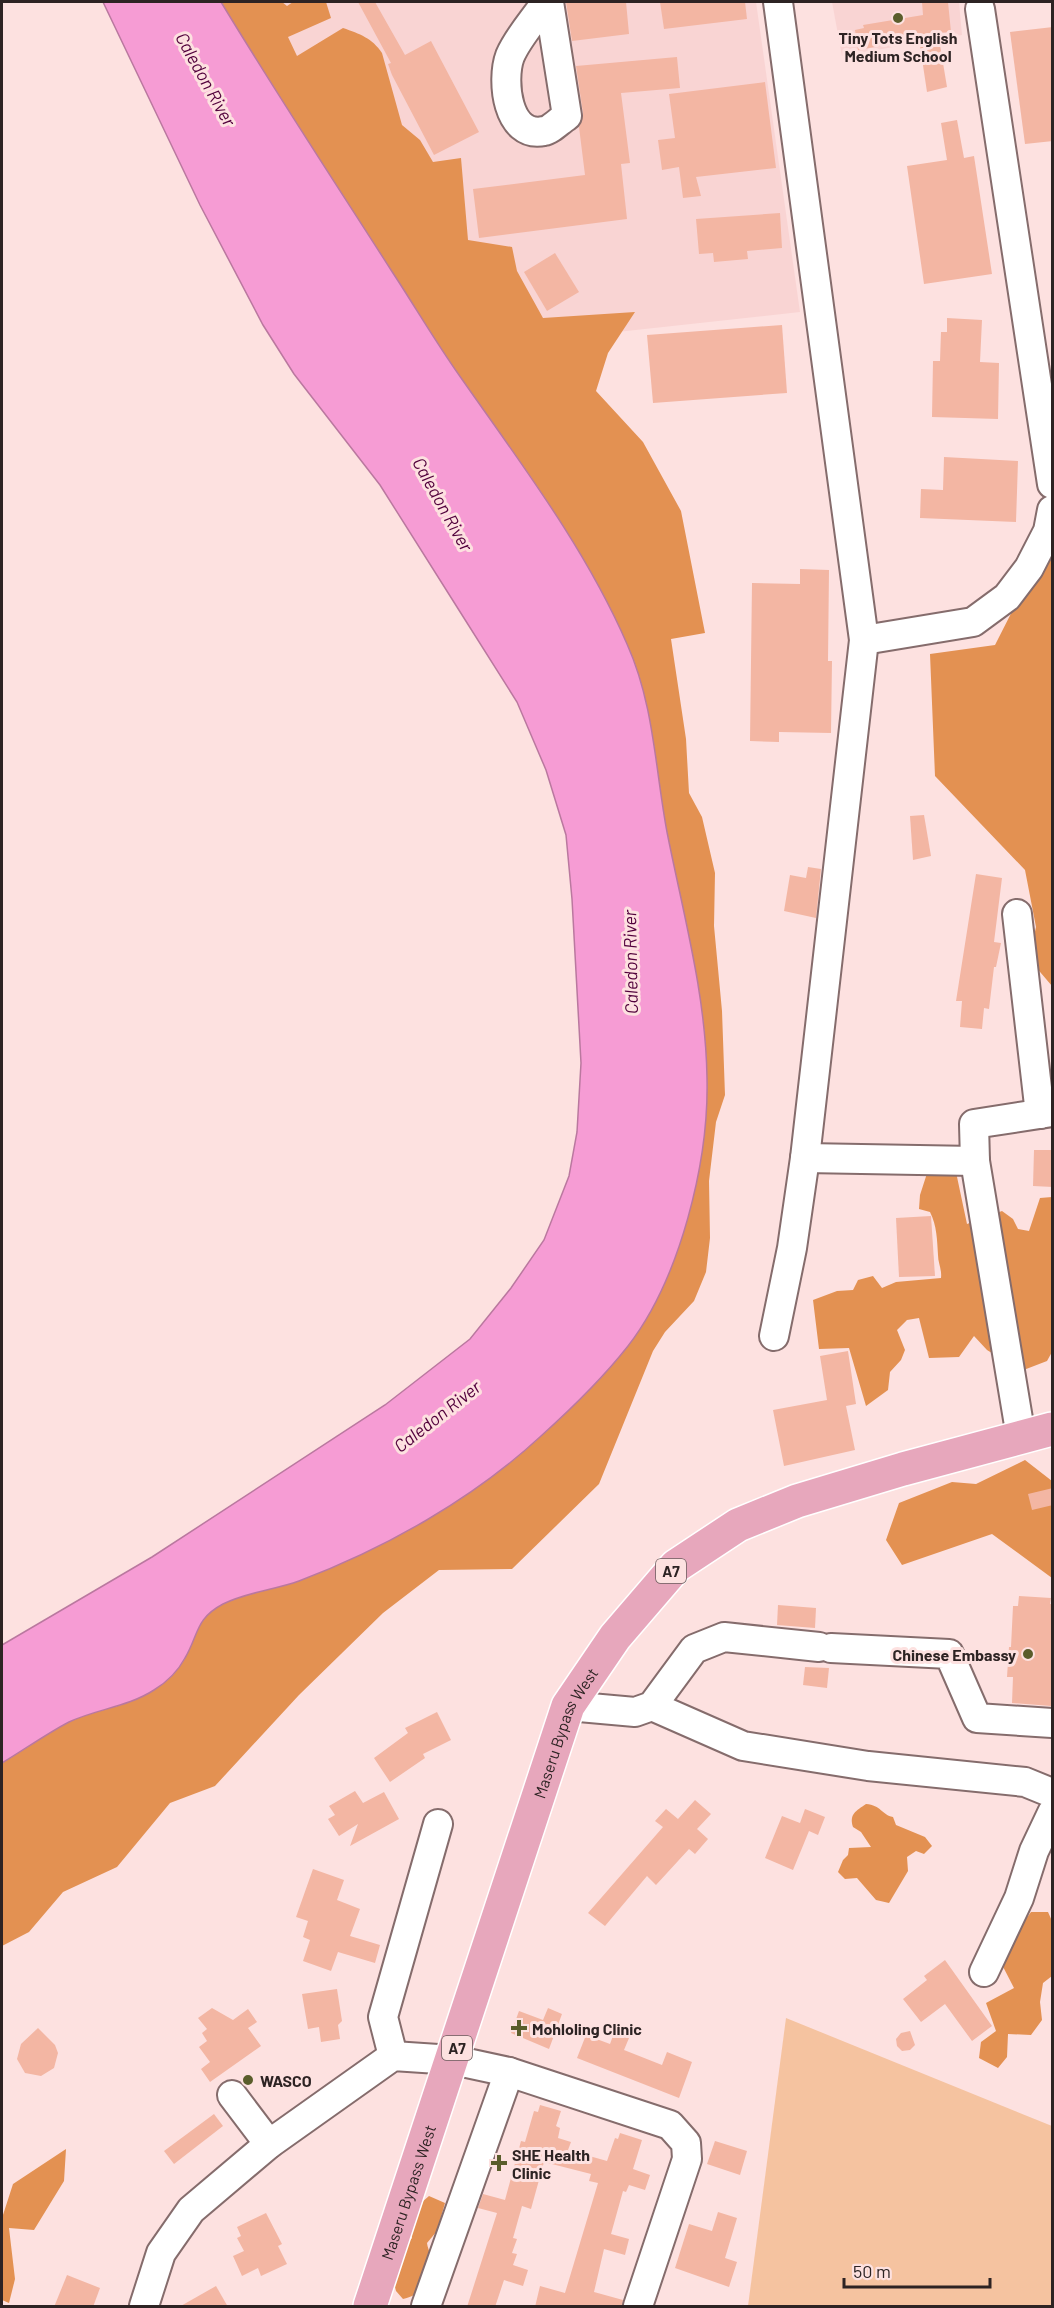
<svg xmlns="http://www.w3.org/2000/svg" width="1054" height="2308" viewBox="0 0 1054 2308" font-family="Barlow,sans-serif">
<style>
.built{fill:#f9d4d3}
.green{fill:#f5c3a0}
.forest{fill:#e39152}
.water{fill:#f69cd4;stroke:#ba789f;stroke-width:1.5}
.building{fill:#f3b6a3}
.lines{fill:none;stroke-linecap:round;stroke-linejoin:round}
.minor-casing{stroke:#856c6c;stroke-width:32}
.major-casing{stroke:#fff;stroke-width:36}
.minor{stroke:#fff;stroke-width:28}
.major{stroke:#e7a7bc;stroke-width:33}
.poi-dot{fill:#5a5d2b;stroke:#fde1e0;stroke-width:2}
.labels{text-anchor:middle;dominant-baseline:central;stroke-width:6;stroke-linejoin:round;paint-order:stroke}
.shield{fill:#fde1e0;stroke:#6b5c5c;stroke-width:1.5}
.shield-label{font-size:15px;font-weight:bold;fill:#2d2323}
.poi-label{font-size:16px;font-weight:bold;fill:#2d2323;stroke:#fde1e0;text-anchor:start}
.street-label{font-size:16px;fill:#2d2323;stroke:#fde1e0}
.water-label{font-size:18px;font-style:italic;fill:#52003c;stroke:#fde1e0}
</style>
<rect width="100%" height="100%" fill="#fde1e0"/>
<g class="built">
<polygon points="252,2 756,2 800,312 535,341 317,87"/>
<polygon points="832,2 959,2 962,35 842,56"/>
</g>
<polygon class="green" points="786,2018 1052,2126 1052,2306 748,2306"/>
<g class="forest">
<path d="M221 2H282L287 6 293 2H326L331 18 288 37 297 56 343 28C360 34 372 38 382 53L402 125 420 140 433 162 461 158 468 240 512 247 517 271 543 318 635 312 608 353 596 391 643 442 681 511 705 633 671 639 686 739 689 793 702 817 715 873 714 926 722 1011 725 1095 716 1122 709 1181 710 1238 706 1272 694 1301 665 1332 653 1351 599 1484 512 1569 439 1570 383 1613 299 1695 215 1786 170 1803 117 1867 63 1892 29 1932 2 1946V1763C24 1750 46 1734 69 1722 96 1709 128 1707 154 1690 167 1682 178 1671 185 1658 199 1634 195 1619 223 1604 247 1592 274 1590 299 1581 385 1548 473 1499 541 1436 571 1409 603 1378 628 1346 680 1279 709 1162 707 1078 706 995 683 913 667 832 655 768 654 704 627 644 585 547 519 461 459 375 435 341 414 305 391 270 334 181 276 93 221 2Z"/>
<polygon points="1052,533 1052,986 1029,959 1036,927 1025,870 935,776 930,654 995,645"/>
<path d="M953 1158 967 1224 1002 1211 1013 1219 1018 1229 1029 1231 1040 1198 1052 1197V1352L1047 1361 1021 1371 987 1350 974 1336 959 1357 929 1358 919 1318 907 1320 897 1330 905 1350 901 1360 890 1372 888 1390 866 1406 849 1348 819 1349 813 1300 837 1291 853 1290 858 1280 873 1276 882 1288 896 1282 941 1278C942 1269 938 1263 938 1255 937 1240 937 1226 930 1212L919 1209 920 1195 931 1161Z"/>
<polygon points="1025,1460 1052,1481 1052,1578 992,1534 902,1565 886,1540 899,1503 952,1482 976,1484"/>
<path d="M866 1804C881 1805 882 1815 893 1817L896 1825 925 1837 932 1846 924 1854 916 1851 907 1857 908 1871 889 1903 876 1900 857 1878 845 1879 838 1872 843 1860 848 1855 849 1848 871 1847 861 1832 853 1827C849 1814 856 1811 866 1804Z"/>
<polygon points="1031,1912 1048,1912 1052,1921 1052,1976 1043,1983 1040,2002 1042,2020 1031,2035 1008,2034 1007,2057 998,2068 979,2058 981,2042 996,2031 986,2003 1014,1988 998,1957"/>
<polygon points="66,2149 64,2181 34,2230 9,2228 15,2279 9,2303 2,2300 2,2218 13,2184"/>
<path d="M429 2196 445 2203 437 2231 427 2243C428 2251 433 2258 434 2266 436 2283 417 2296 403 2299L396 2291 389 2264 412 2238 408 2222 414 2209Z"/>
</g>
<path class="water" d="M103 2H221C276 93 334 181 391 270 414 305 435 341 459 375 519 461 585 547 627 644 654 704 655 768 667 832 683 913 706 995 707 1078 709 1162 680 1279 628 1346 603 1378 571 1409 541 1436 473 1499 386 1548 299 1581 274 1590 247 1592 223 1604 195 1619 199 1634 185 1658 178 1671 167 1682 154 1690 128 1707 96 1709 69 1722 46 1734 24 1750 2 1763V1645L152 1557 385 1405 470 1339 511 1288 544 1240 569 1176 577 1132 581 1063 572 899 566 835 546 770 517 702 457 607 380 485 294 374 263 325 200 205Z"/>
<g class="building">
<polygon points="358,2 375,2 405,55 431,41 479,132 434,155 392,75 388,64 391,63"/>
<polygon points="566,2 626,2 629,34 572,41"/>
<polygon points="660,2 745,2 747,19 664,29"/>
<polygon points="922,2 948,2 951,32 938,33 947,87 927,92 919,39 858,50 855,30 864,28 863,25 923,15"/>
<polygon points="1053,27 1053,141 1025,144 1010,32"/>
<polygon points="677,57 680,88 621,93 630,163 621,164 627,219 479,238 473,189 585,175 579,127 583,113 576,66"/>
<polygon points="765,82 776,168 696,177 701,196 683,198 679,167 662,170 658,140 675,138 669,94"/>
<polygon points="957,120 964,158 974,156 992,274 924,284 907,166 947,160 941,123"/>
<polygon points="780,213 782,248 747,251 748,259 714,262 713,253 699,254 696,219"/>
<polygon points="555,253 579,292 547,311 524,272"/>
<polygon points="947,318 982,320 980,362 999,363 998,419 932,417 933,361 940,361 941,332 947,332"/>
<polygon points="782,325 787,393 653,403 647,335"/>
<polygon points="944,457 1018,461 1016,522 920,518 921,489 943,490"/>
<polygon points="800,569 829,570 828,661 832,661 831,733 779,732 779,742 750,741 752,583 800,584"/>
<polygon points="924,815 931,856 913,860 910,816"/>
<polygon points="808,867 821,869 816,918 784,911 790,875 806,878"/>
<polygon points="976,874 1002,878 994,942 1001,943 996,967 994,967 989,1009 984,1008 982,1029 960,1027 962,1001 956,1001"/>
<polygon points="1034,1150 1053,1150 1053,1187 1033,1186"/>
<polygon points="931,1216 935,1276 899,1277 896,1218"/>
<polygon points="848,1351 856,1404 846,1406 855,1450 784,1466 773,1410 827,1400 820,1356"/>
<polygon points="1053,1488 1053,1505 1032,1510 1028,1494"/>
<polygon points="1019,1596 1051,1598 1050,1604 1053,1604 1051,1706 1012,1703 1013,1677 1007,1677 1009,1647 1011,1647 1013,1606 1018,1606"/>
<polygon points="778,1605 816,1608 815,1628 777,1625"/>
<polygon points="805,1667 829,1668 827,1688 803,1685"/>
<polygon points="437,1712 451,1740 423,1754 425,1758 390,1782 374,1758 408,1733 405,1728"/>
<polygon points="355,1791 363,1803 384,1792 399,1819 350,1846 358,1824 339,1836 328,1819 335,1815 329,1806"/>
<polygon points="695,1800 711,1814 697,1829 708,1839 695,1854 689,1849 656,1885 647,1876 605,1926 588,1913 663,1827 655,1821 666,1809 678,1819"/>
<polygon points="805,1809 825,1817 818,1835 809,1831 793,1870 765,1858 782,1816 800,1823"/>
<polygon points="313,1869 344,1880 337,1900 360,1909 350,1936 380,1945 375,1963 338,1952 331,1971 303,1961 310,1940 303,1937 308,1921 296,1917"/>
<polygon points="945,1960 992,2026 972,2041 945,2004 921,2022 903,1999 927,1980 924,1976"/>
<polygon points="337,1989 342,2021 338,2025 340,2039 321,2042 319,2027 308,2029 302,1994"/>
<polygon points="212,2008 233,2020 248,2009 257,2022 248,2028 261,2046 210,2082 201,2069 210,2062 199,2047 207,2041 202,2033 207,2029 198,2018"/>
<polygon points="548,2008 562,2014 549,2049 511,2033 519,2011 543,2020"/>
<polygon points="38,2028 55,2045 58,2053 54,2068 41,2076 25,2073 17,2059 21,2044"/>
<polygon points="910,2031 915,2045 910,2050 902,2051 897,2046 896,2039 901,2033"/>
<polygon points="614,2033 629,2038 624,2050 662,2065 667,2052 692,2062 679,2098 577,2058 586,2035 610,2044"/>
<polygon points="540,2105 561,2111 556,2126 560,2128 558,2138 571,2142 568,2150 607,2161 615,2138 618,2139 620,2133 642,2140 633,2169 650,2175 645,2190 629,2185 626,2192 623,2191 611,2234 629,2239 625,2255 604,2249 594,2292 623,2300 622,2307 535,2307 540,2286 565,2293 598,2183 589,2181 591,2174 544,2162 531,2209 522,2206 513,2238 517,2239 512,2253 517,2254 513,2265 528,2270 523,2286 504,2280 495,2307 467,2307 497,2213 478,2208 483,2194 505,2200 521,2141 525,2142 534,2111 538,2112"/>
<polygon points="214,2114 223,2126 174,2164 164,2151"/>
<polygon points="715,2141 747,2151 740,2175 707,2164"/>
<polygon points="718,2212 737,2218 725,2258 737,2262 729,2287 675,2268 689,2224 712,2231"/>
<polygon points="266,2213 282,2244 278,2246 287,2264 261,2276 258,2268 242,2276 233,2256 244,2251 237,2238 241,2236 237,2227"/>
<polygon points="67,2275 100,2288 93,2307 54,2307"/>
<polygon points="216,2286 228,2307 179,2307"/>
</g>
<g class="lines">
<g class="minor-casing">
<g id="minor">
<path d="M546 2C535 19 518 37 510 56 501 80 507 139 544 131 551 130 560 120 567 116L549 2"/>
<polyline points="980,9 1052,484"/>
<polyline points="864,640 973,622 1007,597 1029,568 1048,531 1052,510"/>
<polyline points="1017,914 1040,1114"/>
<polyline points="805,1158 975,1161 974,1124 1052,1112"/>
<polyline points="975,1161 1021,1437"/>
<polyline points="774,1336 792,1248 805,1158 864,640 778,2"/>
<polyline points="831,1648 949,1654 977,1718 1052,1723"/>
<polyline points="568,1706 635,1712 652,1706 694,1649 724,1637 819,1647"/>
<polyline points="652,1706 743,1746 868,1766 1025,1782 1052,1793"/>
<polyline points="984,1972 1019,1898 1034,1851 1052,1813"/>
<polyline points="393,2056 383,2017 438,1824"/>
<polyline points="232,2095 269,2144"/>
<polyline points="144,2306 161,2253 191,2210 269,2144 393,2056 453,2060 509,2072 670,2125 686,2143 687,2159 638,2306"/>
<polyline points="426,2306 509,2072"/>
</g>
</g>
<g class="major-casing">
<g id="major">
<path id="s1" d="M370 2306 568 1706 615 1637 676 1566 738 1525 797 1501 903 1469 1052 1429"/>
</g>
</g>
<use href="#minor" class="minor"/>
<use href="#major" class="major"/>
</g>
<g class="poi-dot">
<circle cx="898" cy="18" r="6"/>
<circle cx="1028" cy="1654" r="6"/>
<path d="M516 2019h6v6h6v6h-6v6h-6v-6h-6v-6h6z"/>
<circle cx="248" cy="2080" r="6"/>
<path d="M496 2154h6v6h6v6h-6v6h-6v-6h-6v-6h6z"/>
</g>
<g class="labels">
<g class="shield">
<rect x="656" y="1559" width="30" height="24" rx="4.5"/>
<rect x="442" y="2036" width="30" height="24" rx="4.5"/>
</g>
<g class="shield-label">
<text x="671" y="1571">A7</text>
<text x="457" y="2048">A7</text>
</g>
<g class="poi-label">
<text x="898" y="37" text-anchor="middle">Tiny Tots English<tspan x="898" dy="18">Medium School</tspan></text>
<text x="1016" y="1654" text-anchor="end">Chinese Embassy</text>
<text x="532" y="2028">Mohloling Clinic</text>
<text x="260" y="2080">WASCO</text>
<text x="512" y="2154">SHE Health<tspan x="512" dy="18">Clinic</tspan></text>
</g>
<g class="street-label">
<text stroke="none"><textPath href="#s1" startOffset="606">Maseru Bypass West</textPath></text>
<text stroke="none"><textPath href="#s1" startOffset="120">Maseru Bypass West</textPath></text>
</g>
<g class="water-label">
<text transform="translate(206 79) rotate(61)">Caledon River</text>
<text transform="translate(443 504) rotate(61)">Caledon River</text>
<text transform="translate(630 962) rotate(-91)">Caledon River</text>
<text transform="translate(437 1416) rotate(-38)">Caledon River</text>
</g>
</g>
<rect width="1054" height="2308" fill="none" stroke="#2d2323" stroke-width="6"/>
<path d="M844 2278v9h146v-9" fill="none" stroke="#2d2323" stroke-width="3"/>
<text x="853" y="2278" font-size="18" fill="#2d2323" stroke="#fde1e0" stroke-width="4.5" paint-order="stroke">50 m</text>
</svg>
